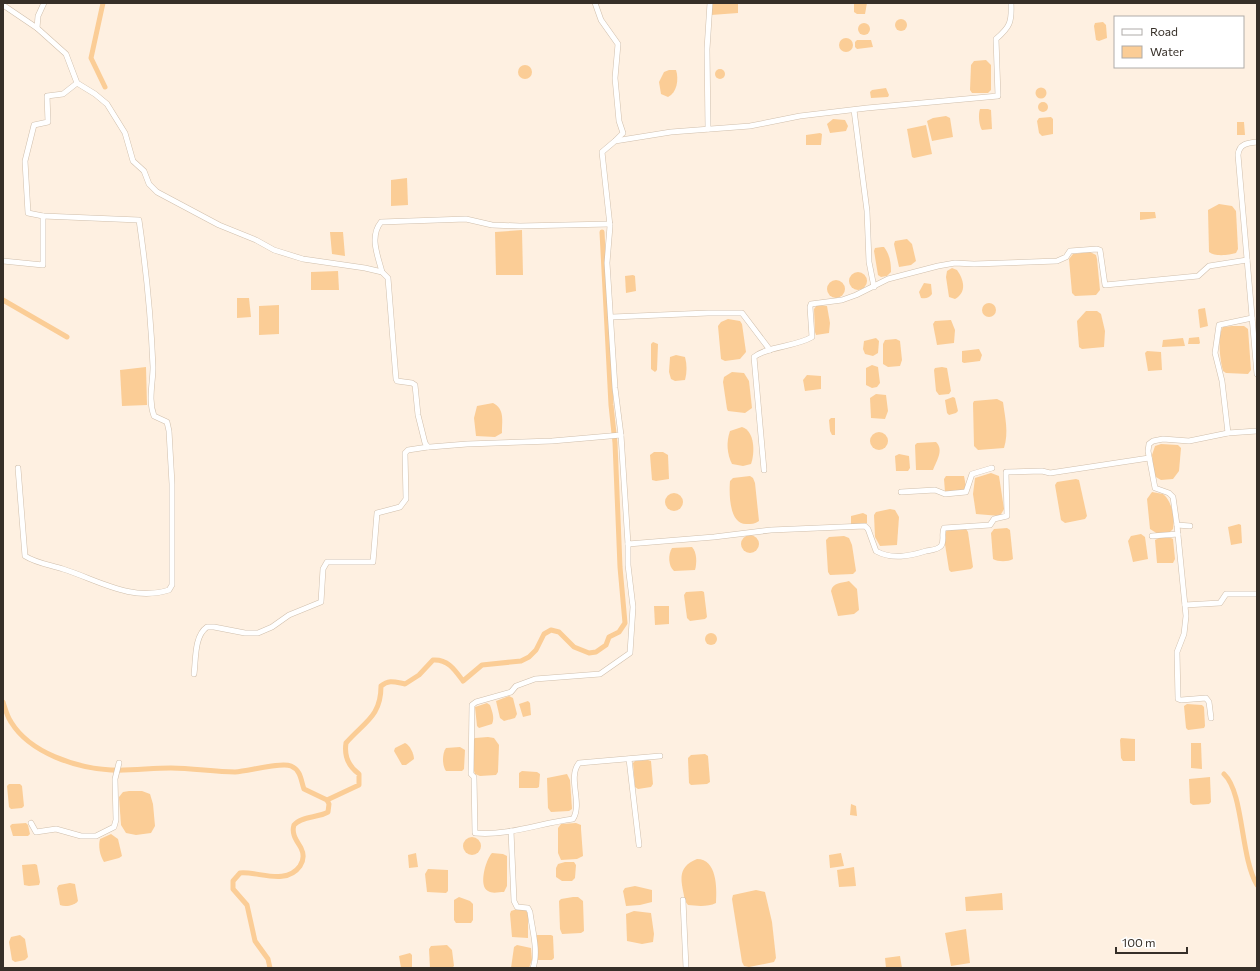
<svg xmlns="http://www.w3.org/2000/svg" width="1260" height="971" viewBox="0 0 1260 971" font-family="Commissioner,sans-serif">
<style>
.water{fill:#fbcd96}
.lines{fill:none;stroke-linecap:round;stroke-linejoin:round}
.canal{stroke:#fbcd96;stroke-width:5}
.minor-casing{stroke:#d0bfac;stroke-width:6}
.minor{stroke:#fff;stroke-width:5}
</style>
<rect width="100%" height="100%" fill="#fef0e1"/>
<g class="water">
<polygon points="711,3 738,3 738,13 711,15"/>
<polygon points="854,3 867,3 865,14 857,14 854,12"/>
<circle cx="901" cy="25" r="6"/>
<polygon points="1103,22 1106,25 1107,38 1099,41 1096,40 1094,26 1095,23"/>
<circle cx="864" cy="29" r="6"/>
<circle cx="846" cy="45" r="7"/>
<polygon points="857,40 871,40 873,47 857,49 855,47 855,42"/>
<polygon points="986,60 991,65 991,90 988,93 972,93 970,90 971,65 974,61"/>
<circle cx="525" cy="72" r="7"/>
<circle cx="720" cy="74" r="5"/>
<path d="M669 70H676C679 79 677 93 668 97L661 94 659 82 664 72Z"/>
<circle cx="1041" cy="93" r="5.5"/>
<polygon points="886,88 889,95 888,97 871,98 870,92 872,90"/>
<circle cx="1043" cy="107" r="5"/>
<path d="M980 109H988L991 110 992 129 982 130C979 126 978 114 980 109Z"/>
<polygon points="946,116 950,118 953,137 932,141 927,121 933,118"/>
<polygon points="1051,117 1053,119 1053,134 1042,136 1039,133 1037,121 1039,118"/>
<polygon points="833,119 845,120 848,126 846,131 830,133 827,124"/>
<polygon points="1237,122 1244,122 1245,135 1237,135"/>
<polygon points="926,125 932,154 914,158 912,157 907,129"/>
<polygon points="820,133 822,134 821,145 806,145 806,135"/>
<polygon points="407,178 408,205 391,206 391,180"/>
<path d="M1219 204 1232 206 1236 211 1238 249 1236 253C1229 255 1215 257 1209 252L1208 210Z"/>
<polygon points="1140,212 1155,212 1156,218 1140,220"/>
<polygon points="522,230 523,275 496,275 495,232"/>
<polygon points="330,232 343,232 345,256 332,254"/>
<polygon points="907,239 912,244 916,261 911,265 899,267 894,244 895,241"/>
<path d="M882 247H884C890 255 891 263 891 272L887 276 881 277 878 275 874 251 875 248Z"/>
<polygon points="1090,252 1096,255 1097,259 1100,290 1096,295 1075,296 1072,293 1069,259 1073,254"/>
<path d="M952 268 957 270C964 280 967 292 955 299L949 297 946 277 947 271Z"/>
<polygon points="338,271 339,290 311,290 311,272"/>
<circle cx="858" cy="281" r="9"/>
<polygon points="633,275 635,276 636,291 626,293 625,276"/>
<circle cx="836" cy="289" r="9"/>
<path d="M924 283 931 284 932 294C929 298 926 299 921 298L919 292Z"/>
<polygon points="237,298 249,298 251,317 237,318"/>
<circle cx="989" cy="310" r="7"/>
<polygon points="279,305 279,334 259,335 259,306"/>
<polygon points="817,305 827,306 830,323 829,333 816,335 815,332 814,309"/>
<polygon points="1205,308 1208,326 1200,328 1198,310 1199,309"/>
<polygon points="1086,311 1097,311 1101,314 1105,331 1104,347 1082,349 1079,347 1077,321"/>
<polygon points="728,319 740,321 742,324 746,352 740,359 725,361 721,359 718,326 721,322"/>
<polygon points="951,320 955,330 954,343 937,345 933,324 935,321"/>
<path d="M1232 326H1244L1248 329 1251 370 1248 374 1226 373 1223 371C1220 360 1217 336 1223 327Z"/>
<polygon points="1199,337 1200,343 1199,344 1188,344 1189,338"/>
<polygon points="876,338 879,341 878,353 873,356 865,354 863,349 864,341"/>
<polygon points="1183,338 1185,346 1162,347 1163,340"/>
<polygon points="885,340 896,339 900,341 902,360 900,366 888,367 883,364 883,344"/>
<polygon points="653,342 658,344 657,370 655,372 651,369 651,344"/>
<polygon points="979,349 982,355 980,361 964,363 962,362 962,351"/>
<polygon points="1147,351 1161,352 1162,370 1148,371 1145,353"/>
<path d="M676 355 685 357C687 364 687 373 685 380L675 381 671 379 669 372 670 357Z"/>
<polygon points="872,365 878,367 880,383 877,387 872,388 866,385 866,368"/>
<polygon points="146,367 147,405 122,406 120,370"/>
<polygon points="942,367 947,368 951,391 949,394 939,395 936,391 934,370 935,368"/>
<polygon points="732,372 744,373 749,381 752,408 745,413 728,411 727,409 723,382 724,377"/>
<polygon points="807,375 821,376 821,389 805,391 803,380"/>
<polygon points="876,394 886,395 888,411 885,419 871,418 870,398"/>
<polygon points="953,397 955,398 958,411 956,413 949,415 947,413 945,400"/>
<path d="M997 399 1003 402C1005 417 1009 433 1004 448L978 450 974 446 973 403 974 401Z"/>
<path d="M493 403C505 409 502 421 502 433L495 437 476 436 474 418 477 406Z"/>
<polygon points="831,418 835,418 835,435 832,435 830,431 829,420"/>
<path d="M742 427C755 431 755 453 751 464L743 466 732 464C727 454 726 442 730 431Z"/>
<circle cx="879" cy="441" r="9"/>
<path d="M936 442C944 450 937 460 933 470H916L915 445 917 443Z"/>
<polygon points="1161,444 1178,445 1181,448 1179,471 1173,479 1161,480 1154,476 1152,455 1155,446"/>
<polygon points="654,452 663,452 668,455 669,479 656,481 652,480 650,455"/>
<polygon points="899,454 909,456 910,468 908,471 896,471 895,456"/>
<polygon points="991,473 999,476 1004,509 1000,516 976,514 973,494 975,478"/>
<path d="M750 476 753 478 755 483 759 521C755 524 751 524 747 524 729 525 729 494 730 481L733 478Z"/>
<polygon points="946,476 964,476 966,487 965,491 945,492 944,479"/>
<polygon points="1076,479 1079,480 1087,516 1085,519 1065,523 1061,520 1055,485 1057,482"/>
<path d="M1152 492 1163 494C1172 501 1175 518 1173 529L1170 532 1158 534 1150 529 1147 499Z"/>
<circle cx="674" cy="502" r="9"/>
<polygon points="890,509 895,510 899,517 897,545 880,546 875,537 874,515 876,512"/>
<polygon points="863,513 867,515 867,523 851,525 851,516"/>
<polygon points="1239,524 1241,525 1242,543 1231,545 1228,527"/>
<path d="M1007 528 1010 530 1013 559C1008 562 998 562 993 559L991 533 994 529Z"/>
<polygon points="947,529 966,529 968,532 973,567 971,569 951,572 949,570 944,538"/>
<polygon points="1141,534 1145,537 1148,559 1133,562 1128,541 1131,536"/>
<circle cx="750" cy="544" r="9"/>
<polygon points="844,536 849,538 852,545 856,571 853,574 830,575 828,572 826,540 829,537"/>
<polygon points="1159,538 1171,538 1173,539 1175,559 1173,563 1157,563 1155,540"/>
<path d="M692 547C697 552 697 563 695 570L674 571C668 566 668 554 672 548Z"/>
<path d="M849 581 857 589 859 610 854 614 838 616 831 591C833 582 842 583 849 581Z"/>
<polygon points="702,591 704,592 707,617 705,619 690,621 687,618 684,595 686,592"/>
<polygon points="654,606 669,606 669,624 655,625"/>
<circle cx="711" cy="639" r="6"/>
<polygon points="509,696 513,698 517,714 515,718 504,721 500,718 496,701"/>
<polygon points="528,701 530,703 531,715 523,717 519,704"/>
<path d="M487 703 490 705C492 711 495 718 492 724L479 728 477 726 475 707Z"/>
<polygon points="1187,704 1202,705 1204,707 1205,726 1204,728 1188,730 1186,728 1184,706"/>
<polygon points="488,737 494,738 499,745 498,772 496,775 480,776 475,774 474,771 473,740 475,738"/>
<polygon points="1121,738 1135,739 1135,761 1123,761 1121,758 1120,740"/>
<path d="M405 743C410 745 414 754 414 759L406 765H402L394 751 395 748Z"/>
<polygon points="1191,743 1201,743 1202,769 1191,768"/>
<path d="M460 747 465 750 464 769 462 771H446C442 766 442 753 446 748Z"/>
<polygon points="705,754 708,756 710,782 707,784 691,785 689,783 688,758 691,755"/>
<polygon points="648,760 651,761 653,784 651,787 638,789 635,787 633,763 635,761"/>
<polygon points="522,771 537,772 540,774 539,787 537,788 519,788 519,773"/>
<polygon points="567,774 570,780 572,809 569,811 551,812 548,808 547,778"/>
<polygon points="1210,777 1211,802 1209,804 1193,805 1190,803 1189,779"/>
<polygon points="9,784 20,784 22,786 24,806 22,808 11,809 9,807 7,786"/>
<polygon points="129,791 142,791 150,794 153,804 155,826 151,833 136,835 126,833 121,825 119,797 123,792"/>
<polygon points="851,804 856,806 857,816 850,815"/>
<polygon points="26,823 28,825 30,834 28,836 13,836 10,826 12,824"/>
<polygon points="576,823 581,825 581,829 583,856 577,859 561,860 558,853 558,828 561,824"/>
<path d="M111 834 118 839 122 856 119 858 104 862C100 856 98 846 100 839Z"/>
<circle cx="472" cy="846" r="9"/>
<polygon points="416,853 418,867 409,868 408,855"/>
<path d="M492 853 503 854 507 856V886L504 892C499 892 492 894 488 891 478 886 486 859 492 853Z"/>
<polygon points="841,853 844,866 830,868 829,855"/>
<path d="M697 859C717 859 717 888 716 903 708 907 697 906 688 905L685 901C682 882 675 868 697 859Z"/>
<polygon points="565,862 574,862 576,865 575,878 572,881 562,881 556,877 556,868 558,864"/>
<polygon points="35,864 37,865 40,882 39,885 29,886 24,885 22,865"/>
<polygon points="854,867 856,886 839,887 837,870"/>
<polygon points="428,869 448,870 448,891 446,893 427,892 425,874"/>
<path d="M70 883 75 884 78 901C74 906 65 907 60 905L57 888 59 885Z"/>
<polygon points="635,886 652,890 652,902 640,905 626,906 623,891 625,888"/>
<polygon points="756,890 765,892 772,922 776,958 774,962 749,967 744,966 742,962 732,899 733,895"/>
<polygon points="1002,893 1003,910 966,911 965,897"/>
<polygon points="459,897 470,901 473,904 473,920 471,923 456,923 454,920 454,900"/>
<polygon points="573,897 578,897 583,901 584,931 581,933 562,934 560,929 559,901 561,899"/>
<polygon points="517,909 525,910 528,913 528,938 512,937 510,914 511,911"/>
<polygon points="634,911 651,913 654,934 653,942 642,944 627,941 626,914"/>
<polygon points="966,929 970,963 951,966 945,933"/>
<polygon points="20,935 25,939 28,957 25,960 15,962 12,960 9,942 11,937"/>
<polygon points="537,935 551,935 553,936 554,958 552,960 536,960 536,937"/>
<polygon points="447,945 452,950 454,966 452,968 430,968 429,949 431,946"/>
<polygon points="517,945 531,948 532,960 529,968 511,968 514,947"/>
<polygon points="410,953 412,955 412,968 401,968 399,956"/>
<polygon points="900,956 902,968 886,968 885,958"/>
</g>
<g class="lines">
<g class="canal">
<polyline points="103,3 91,58 105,87"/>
<polyline points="3,300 67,337"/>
<path d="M3 702C5 708 7 716 11 722 30 753 76 768 111 770 131 771 151 768 171 768 193 768 214 772 235 772 249 771 281 762 291 766 301 770 301 781 304 789L327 800 329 804 328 812C318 818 301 816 294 825 291 834 297 841 301 848 304 854 304 860 300 866 286 886 258 871 240 873L233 881V889L247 905 255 941 268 959 270 968"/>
<path d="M1224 774C1244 793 1240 856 1257 885"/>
<path d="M327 800 359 785V774C348 766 344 756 346 743 364 722 381 717 381 686 389 679 395 682 405 684L419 675 433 660C448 659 455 670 463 681L482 665 521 661 529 657 536 650 544 634 551 630 559 632 574 647 589 653 596 652 606 645 609 637 619 632 625 623 620 567 615 443 611 405 602 232"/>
</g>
<g class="minor-casing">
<g id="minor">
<path d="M44 3 38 16 37 28 66 54 77 83 95 94 107 104 125 133 133 161 144 171 149 184 157 192 219 225 256 240 274 250 303 259 365 268 382 272 388 278 396 379 397 381 412 383 415 385 418 415 425 443 428 447H430L467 444 552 441 621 435 615 388 607 263 610 226 602 152 615 141 671 132 750 126 800 116 867 108 998 96 996 39C1010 27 1012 22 1011 3"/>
<polyline points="595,3 601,20 618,44 615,78 619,121 623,133 616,140"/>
<polyline points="3,5 37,28"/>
<polyline points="854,110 867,211 869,262 874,287"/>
<polyline points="708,129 707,49 710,3"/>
<path d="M1257 142C1247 143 1239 144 1238 155L1257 374"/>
<polyline points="3,261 43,265 43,216 28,213 25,161 34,125 48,122 47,96 63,94 77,83"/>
<path d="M382 272C378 256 369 237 381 222L466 219 492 225 520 226 610 224"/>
<polyline points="612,317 708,313 742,313 770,350"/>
<polyline points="1228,433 1222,381 1215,353 1219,325 1252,318"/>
<path d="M621 435 628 544 714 537 771 530 865 526 868 529 876 551C892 560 910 556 926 551 931 550 937 550 941 546 945 541 941 533 944 528L990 525 994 519 1007 516 1006 472 1042 471 1050 473 1149 458"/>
<path d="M18 468 25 556C36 563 50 565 63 569 98 580 131 602 169 590L172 585V484L169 431 167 422 154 416C148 400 153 383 153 367 151 318 146 268 139 220L43 216"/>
<path d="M764 470 754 357C768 346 795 347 812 337L810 307 811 304 842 300 856 295 888 279 938 266 955 263 974 264 1057 261 1066 257 1070 251 1097 249 1100 250 1105 285 1198 276 1209 266 1247 260"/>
<polyline points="901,492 935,490 945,494 966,492 972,474 992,468"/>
<polyline points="1177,525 1186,616 1184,634 1177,652 1178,699 1181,700 1206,698 1209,702 1211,718"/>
<polyline points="1190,526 1177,525 1173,497 1169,493 1155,488 1148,451 1149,444 1153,441 1163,439 1189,441 1228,433 1257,431"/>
<polyline points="1152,536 1178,534"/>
<path d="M628 544V565L633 607 630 653 600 674 535 679 516 686 511 692 476 702 472 705 471 774 474 777 475 833C509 836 540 823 573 819 583 803 567 778 579 763L660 756"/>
<polyline points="1185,605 1220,603 1226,594 1257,594"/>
<path d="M194 674C196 660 194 636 207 627H214L245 633H258L272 627 289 615 321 602 323 569 327 562H373L377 513 400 507 406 499 405 453 408 450 428 447"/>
<polyline points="629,759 639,845"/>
<polyline points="31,823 36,832 56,829 81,836 96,836 114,827 116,820 115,779 119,763"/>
<path d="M511 831 514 901 517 907 528 908 530 912C532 929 539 952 533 968"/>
<polyline points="683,900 686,968"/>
</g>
</g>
<use href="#minor" class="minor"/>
</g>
<rect width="1260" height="971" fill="none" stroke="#362f28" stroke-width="8"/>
<rect x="1114" y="16" width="130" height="52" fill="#ffffff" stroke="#afaca9"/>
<rect x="1122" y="29" width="20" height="6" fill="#ffffff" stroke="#afaca9"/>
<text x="1150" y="36" font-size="12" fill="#362f28">Road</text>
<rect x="1122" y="46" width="20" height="12" fill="#fbcd96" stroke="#afaca9"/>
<text x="1150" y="56" font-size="12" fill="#362f28">Water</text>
<path d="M1116 947v6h71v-6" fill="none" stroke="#362f28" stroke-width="2"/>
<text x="1122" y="947" font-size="12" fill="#362f28" stroke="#ffffff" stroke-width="3" paint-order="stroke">100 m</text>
</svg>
